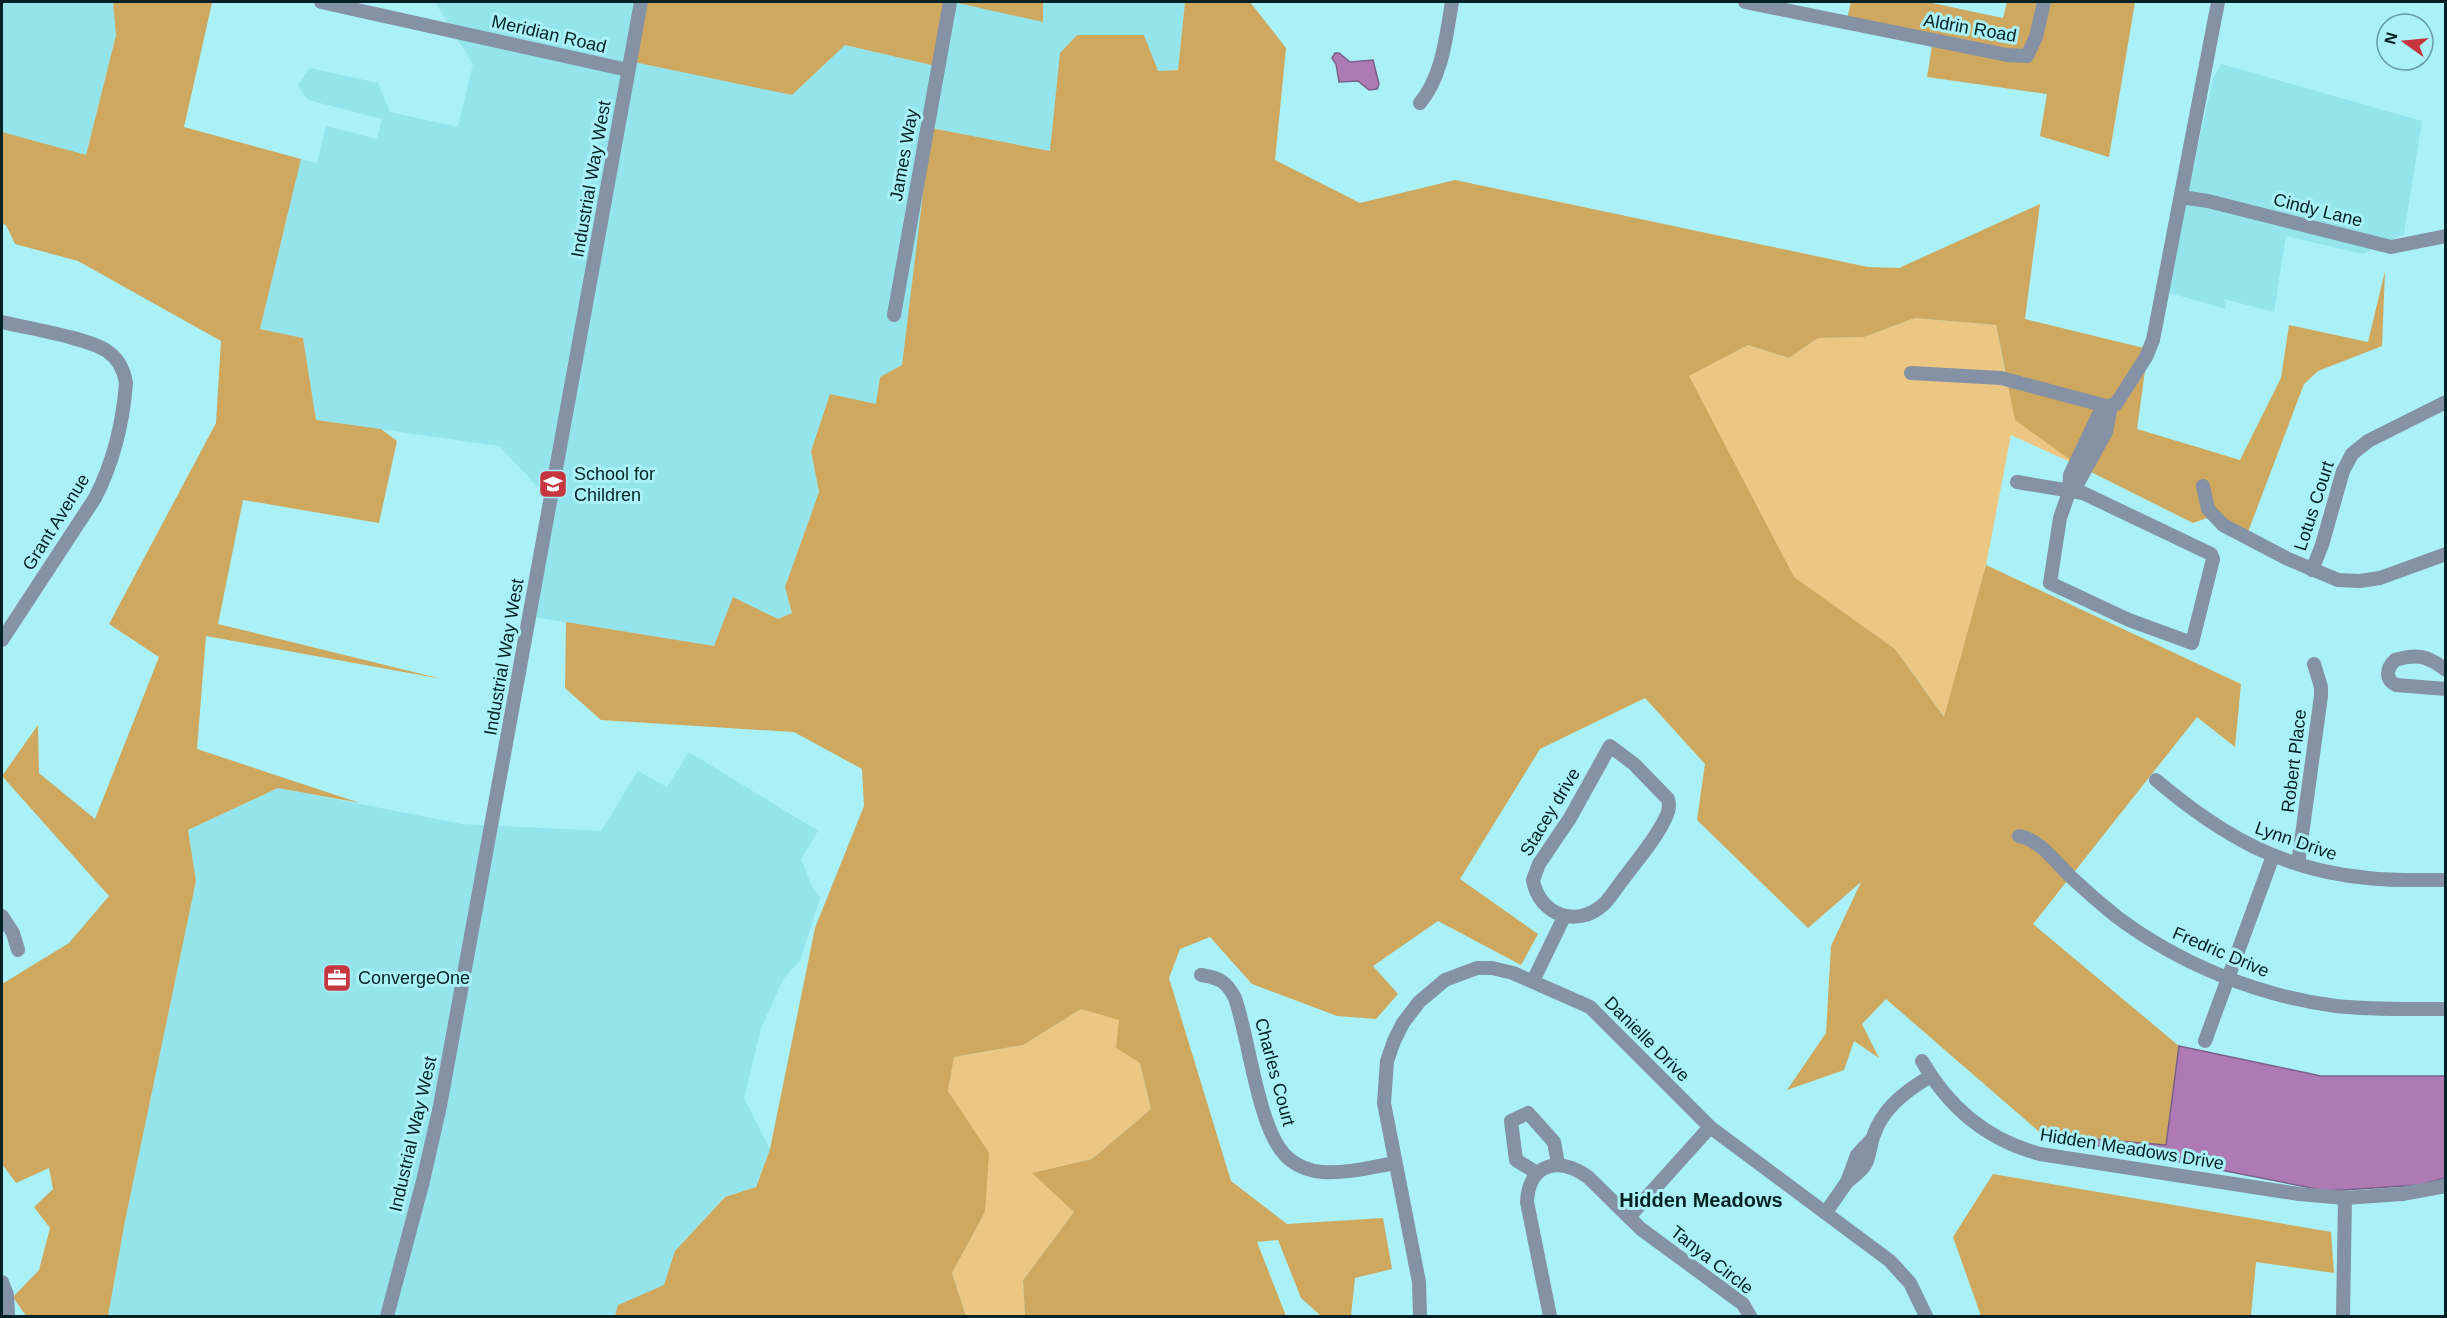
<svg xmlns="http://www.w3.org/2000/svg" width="2447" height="1318" viewBox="0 0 2447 1318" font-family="Helvetica,sans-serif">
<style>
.built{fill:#93e4eb}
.green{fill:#ecc783}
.forest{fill:#cfa85f}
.water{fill:#ad7ab4;stroke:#7a6089;stroke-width:1.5}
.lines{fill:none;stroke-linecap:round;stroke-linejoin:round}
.minor{stroke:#8591a4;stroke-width:14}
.labels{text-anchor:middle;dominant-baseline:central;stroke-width:6;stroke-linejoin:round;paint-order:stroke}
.street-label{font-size:18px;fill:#042225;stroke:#a9f1f7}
.poi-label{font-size:18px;fill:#042225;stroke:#a9f1f7;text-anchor:start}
.neighbourhood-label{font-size:20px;font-weight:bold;fill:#042225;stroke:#a9f1f7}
</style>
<rect width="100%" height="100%" fill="#a9f1f7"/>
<g class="built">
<polygon points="2,2 113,2 116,35 86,156 2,132"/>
<polygon points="435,2 644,2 792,95 845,45 940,66 953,2 1043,21 1043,2 1185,2 1178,69 1158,72 1077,35 1060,53 1051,151 931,128 902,365 880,377 877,404 830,394 811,451 819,492 785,587 792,613 714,646 533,617 553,503 499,446 316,420 303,338 260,329 301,159 317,163 326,126 377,139 382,119 308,100 298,85 310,68 378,83 390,112 458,127 473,64"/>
<polygon points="2221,64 2422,121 2404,234 2363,254 2286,236 2274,312 2224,299 2226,309 2166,292 2213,78"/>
<polygon points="689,752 818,831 801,859 811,884 820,898 800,961 784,978 761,1028 744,1098 770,1149 755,1187 724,1197 675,1251 665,1285 619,1305 615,1316 108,1316 125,1221 196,881 188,830 278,788 462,824 601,831 638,771 667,787"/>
</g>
<g class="green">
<polygon points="1915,318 1996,325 2008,388 2079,466 2011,435 1986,565 1945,718 1895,649 1794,578 1688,376 1748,345 1789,358 1818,338 1864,337"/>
<polygon points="1081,1009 1119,1019 1140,1063 1151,1109 1092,1159 1033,1173 1074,1212 1023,1280 1025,1316 966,1316 952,1273 985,1212 948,1090 954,1057 1023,1045"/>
</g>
<g class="forest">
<polygon points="113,2 212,3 184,127 301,159 260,329 303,338 316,420 381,429 397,441 379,523 243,500 218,624 442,679 206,636 197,749 360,803 278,788 188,830 196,881 125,1221 108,1316 26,1316 13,1297 39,1270 50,1228 34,1207 53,1189 49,1168 16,1183 2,1164 2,984 69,943 109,896 2,776 38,725 39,773 95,819 159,657 109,624 216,423 221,341 78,261 15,244 6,225 2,224 2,132 86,155 116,35"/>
<polygon points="644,2 951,2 940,67 845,45 792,95 634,62"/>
<polygon points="953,2 1043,2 1043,22"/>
<polygon points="1185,2 1250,2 1286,48 1275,160 1360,203 1455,180 1868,267 1899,268 2040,204 2025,319 2148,349 2137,429 2240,460 2281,378 2289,325 2368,342 2385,271 2382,346 2318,371 2304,384 2245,540 2210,517 2193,523 2079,466 2015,420 1996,325 1915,318 1864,337 1818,338 1789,358 1748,345 1689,376 1794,577 1895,649 1944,717 1986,565 2241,684 2235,747 2197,717 2033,924 2179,1046 2166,1145 2043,1135 1886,999 1862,1024 1879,1058 1854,1041 1844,1070 1787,1090 1826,1033 1831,946 1861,882 1808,928 1697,820 1705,764 1645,698 1540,749 1460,879 1538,934 1521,965 1438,921 1373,966 1398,994 1376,1019 1337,1016 1252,984 1210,937 1180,949 1169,978 1231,1181 1287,1224 1383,1218 1392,1269 1355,1278 1351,1316 1321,1316 1301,1298 1278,1240 1257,1242 1286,1316 1025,1316 1023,1280 1074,1212 1032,1173 1092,1159 1151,1109 1140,1063 1116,1048 1119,1020 1081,1009 1023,1045 954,1057 948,1091 989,1153 985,1212 952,1273 966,1316 615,1316 618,1305 664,1285 675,1251 725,1197 756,1187 770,1149 815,928 864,806 862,769 794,732 601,720 565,688 566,622 714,646 733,597 778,619 792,613 785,587 819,492 811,451 830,394 876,404 880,377 902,365 931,128 1050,151 1060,53 1077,35 1144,35 1158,71 1178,70"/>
<polygon points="1851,2 1927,2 2003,18 2007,2 2135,2 2109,157 2040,136 2047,94 1927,77 1933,40 1846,23"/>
<polygon points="1993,1174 2331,1232 2334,1273 2256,1262 2251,1316 1981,1316 1953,1237"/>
</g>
<g class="water">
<polygon points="1335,53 1339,53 1350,62 1373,60 1379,84 1377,89 1369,90 1358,81 1339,82 1336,64 1332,58"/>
<polygon points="2179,1046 2321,1076 2445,1076 2445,1178 2420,1185 2327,1191 2043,1135 2166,1145"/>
</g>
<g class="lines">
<g class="minor">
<polyline points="321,2 628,70"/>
<polyline points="1745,2 2007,55 2027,56 2036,37 2044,2"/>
<path d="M1420 103C1443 75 1446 36 1452 2"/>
<polyline points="2181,197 2208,201 2391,247 2446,236"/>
<polyline points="894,315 950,2"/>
<path d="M2 322C27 328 88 338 107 351 119 359 124 370 126 383 123 422 113 463 95 498L2 640"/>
<polyline points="1911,373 2001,378 2106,406 2116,404 2146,357 2153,340 2218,2"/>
<polyline points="2110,410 2098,416 2070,475 2069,492 2078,483 2106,432 2111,406"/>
<polyline points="2017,482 2083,493 2211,554 2213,559 2192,643 2129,620 2050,583 2060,518 2069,492"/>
<polyline points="2203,486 2208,509 2223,525 2288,559 2338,580 2360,581 2380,578 2446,554"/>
<polyline points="2312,570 2322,545 2343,471 2352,454 2368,441 2446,402"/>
<path d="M2446 670C2428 656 2417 653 2395 660 2387 668 2384 679 2396 685L2446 689"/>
<path d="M1610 746 1634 764 1668 799C1670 806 1669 811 1666 817 1656 839 1638 859 1624 878 1617 887 1611 897 1604 904 1577 929 1539 915 1533 880L1539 864 1570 818Z"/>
<path d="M2156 780C2221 835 2281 870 2368 878 2393 881 2420 880 2446 880"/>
<path d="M2019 836C2041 840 2057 864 2072 878 2087 892 2102 905 2117 917 2180 964 2258 996 2336 1006 2372 1010 2409 1009 2446 1009"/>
<polyline points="2298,864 2321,696 2321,687 2314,664"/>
<polyline points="2,916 13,933 18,950"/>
<path d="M1201 975C1220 978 1226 981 1235 998 1249 1038 1258 1127 1285 1155 1294 1165 1309 1171 1322 1172 1345 1174 1372 1167 1395 1163"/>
<polyline points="1533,981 1564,917"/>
<polyline points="2205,1041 2273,856"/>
<path d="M1922 1061C1949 1108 1987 1140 2040 1154L2299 1194 2345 1198 2402 1194 2446 1186"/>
<polyline points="1537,1173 1516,1160 1511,1121 1528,1113 1554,1142 1558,1164"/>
<path d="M1847 1182C1878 1159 1863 1157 1877 1127 1888 1104 1909 1089 1931 1076"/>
<polyline points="1826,1212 1847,1182 1857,1155 1871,1140"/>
<polyline points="1629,1217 1710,1127"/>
<polyline points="2,1282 7,1295 8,1316"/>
<polyline points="387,1316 423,1181 440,1106 641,2"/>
<polyline points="1420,1316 1419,1282 1384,1103 1387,1061 1394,1041 1403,1023 1419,1002 1445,980 1477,968 1492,968 1513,973 1590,1007 1710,1127 1890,1261 1910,1283 1926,1316"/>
<path d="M1550 1316 1527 1202C1529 1163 1559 1156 1588 1177L1641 1229 1743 1304 1750 1316"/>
<polyline points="2343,1316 2345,1198"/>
</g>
</g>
<defs>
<g id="school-square" transform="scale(1.5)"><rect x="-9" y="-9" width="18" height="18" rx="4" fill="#c6363f" stroke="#a9f1f7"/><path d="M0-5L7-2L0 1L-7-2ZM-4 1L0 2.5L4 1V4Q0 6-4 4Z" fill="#fff"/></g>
<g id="office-square" transform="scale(1.5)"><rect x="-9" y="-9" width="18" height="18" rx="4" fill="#c6363f" stroke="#a9f1f7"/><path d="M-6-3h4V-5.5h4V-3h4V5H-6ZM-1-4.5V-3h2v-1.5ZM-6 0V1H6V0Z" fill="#fff"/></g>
</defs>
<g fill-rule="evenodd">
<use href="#school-square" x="553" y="484"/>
<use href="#office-square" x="337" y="978"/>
</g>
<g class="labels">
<g class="street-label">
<text transform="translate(1970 28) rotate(10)">Aldrin Road</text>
<text transform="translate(549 34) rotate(13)">Meridian Road</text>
<text transform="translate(904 155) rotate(-80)">James Way</text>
<text transform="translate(591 179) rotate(-80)">Industrial Way West</text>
<text transform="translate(2318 210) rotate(14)">Cindy Lane</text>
<text transform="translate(2314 506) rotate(-72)">Lotus Court</text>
<text transform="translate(56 522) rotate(-58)">Grant Avenue</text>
<text transform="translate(504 657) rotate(-80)">Industrial Way West</text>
<text transform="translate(2294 761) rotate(-83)">Robert Place</text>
<text transform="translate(1550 812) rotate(-59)">Stacey drive</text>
<text transform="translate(2296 841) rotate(19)">Lynn Drive</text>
<text transform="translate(2221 952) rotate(23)">Fredric Drive</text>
<text transform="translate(1647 1039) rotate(45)">Danielle Drive</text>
<text transform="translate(1275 1072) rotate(75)">Charles Court</text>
<text transform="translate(413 1134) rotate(-77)">Industrial Way West</text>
<text transform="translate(2132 1149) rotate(9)">Hidden Meadows Drive</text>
<text transform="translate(1712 1260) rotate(38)">Tanya Circle</text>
</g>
<g class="poi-label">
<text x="574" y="474">School for<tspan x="574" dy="21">Children</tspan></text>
<text x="358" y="978">ConvergeOne</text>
</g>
<g class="neighbourhood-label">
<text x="1701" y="1200">Hidden Meadows</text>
</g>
</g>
<rect width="2447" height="1318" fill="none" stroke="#042225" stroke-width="6"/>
<g transform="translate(2405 42) rotate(285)"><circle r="28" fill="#a9f1f7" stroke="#679ea3" stroke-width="1.5"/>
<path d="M0-4.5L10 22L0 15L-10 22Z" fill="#c6363f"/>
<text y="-9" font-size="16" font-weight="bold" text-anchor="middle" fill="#042225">N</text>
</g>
</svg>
